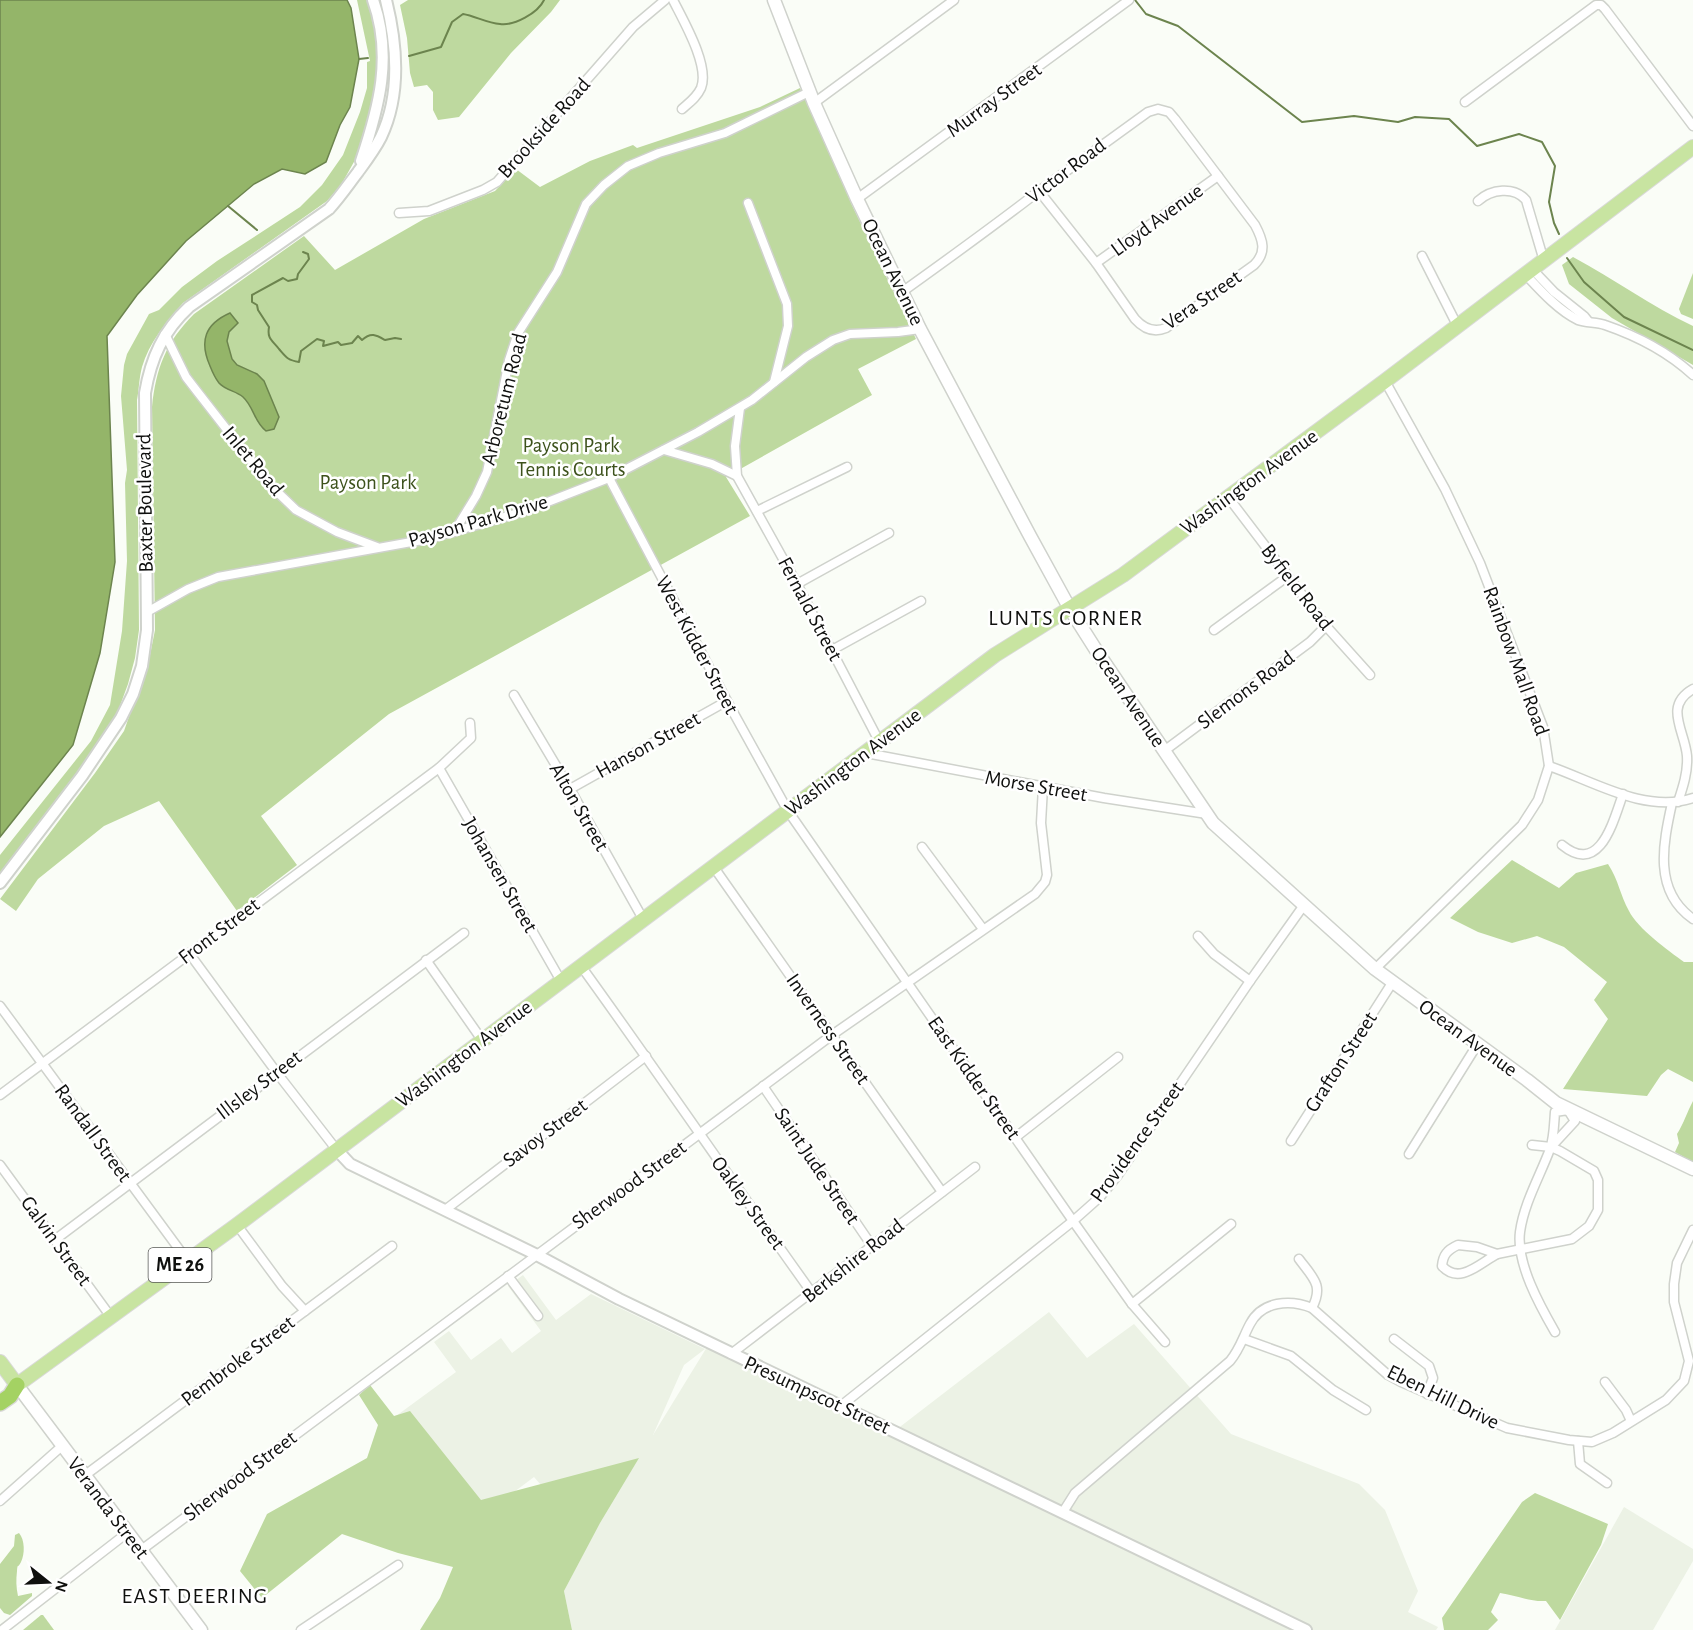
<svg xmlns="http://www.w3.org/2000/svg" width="1693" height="1630" viewBox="0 0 1693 1630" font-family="'Alegreya Sans',sans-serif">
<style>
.built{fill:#ecf2e5}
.green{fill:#bed99f}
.water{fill:#94b569;stroke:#6c844e;stroke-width:1.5}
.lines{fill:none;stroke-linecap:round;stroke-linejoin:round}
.stream{stroke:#6c844e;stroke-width:2}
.minor-casing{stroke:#cfd2cc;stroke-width:11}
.tertiary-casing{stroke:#cfd2cc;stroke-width:14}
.secondary-casing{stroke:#cfd2cc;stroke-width:15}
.primary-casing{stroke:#d9d9d8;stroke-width:16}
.motorway-casing{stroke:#d9d9d8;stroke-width:18}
.minor{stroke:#fff;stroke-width:8}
.tertiary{stroke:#fff;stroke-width:10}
.secondary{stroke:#fff;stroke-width:12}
.primary{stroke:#c8e4a1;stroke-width:14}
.motorway{stroke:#a4d263;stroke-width:15}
.labels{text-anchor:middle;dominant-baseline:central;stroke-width:5;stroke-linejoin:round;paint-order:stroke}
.shield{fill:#fff;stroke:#575856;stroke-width:1.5}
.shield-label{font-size:20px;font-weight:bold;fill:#0f100e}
.street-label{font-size:21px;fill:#0f100e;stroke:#fff}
.park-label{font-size:21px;fill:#3d521c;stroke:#fff}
.neighbourhood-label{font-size:22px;letter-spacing:1.5px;fill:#0f100e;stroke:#fff}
</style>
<rect width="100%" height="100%" fill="#fafdf7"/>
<g class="built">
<polygon points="523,1275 556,1320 591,1294 705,1349 684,1365 653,1435 707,1347 892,1433 1049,1312 1087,1358 1134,1324 1231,1434 1359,1484 1385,1510 1418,1591 1408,1612 1438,1627 1436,1630 572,1630 564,1591 593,1535 574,1523 534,1477 475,1521 396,1416 456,1372 434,1342 449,1331 471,1360 501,1338 512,1353 541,1331 508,1286"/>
<polygon points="1624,1507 1693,1549 1693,1561 1653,1630 1555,1630"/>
</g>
<g class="green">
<path d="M357 0H372L382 62 364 144 341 185 327 201 183 303C166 322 149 343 142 367 139 378 139 390 137 400L139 630 135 658 128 684 114 722 75 777 0 874V855L91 741 110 705 122 631 127 561 125 483 127 470 121 396 124 365 127 354 149 314 159 310 182 287 217 261 300 207 322 185 343 155 360 112 367 88V62L370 61Z"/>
<polygon points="408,0 560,0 551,12 511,53 459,117 438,120 433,110 433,92 427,85 414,87 410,73 407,38 400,5"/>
<path d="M800 88 852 205 916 339 858 369 872 395 726 477 750 516 389 714 261 816 297 865 237 911 159 801 104 826 38 879 16 911 0 899 95 773 124 731 149 660 155 630 152 407C156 368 166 342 194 314L304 236 335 270 424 219 495 191 516 169 540 187 590 161 633 145 637 148 760 107Z"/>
<path d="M1573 257C1614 279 1651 306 1693 326V365L1612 318 1569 284 1562 265Z"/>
<polygon points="1693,273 1693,319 1681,314 1679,309"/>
<path d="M1512 860 1559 888 1576 873 1608 864C1619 881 1620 895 1629 911 1637 928 1669 951 1684 962H1693V1082L1668 1069 1661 1075 1647 1096 1563 1089 1608 1019 1594 1000 1607 982 1564 947 1537 936 1512 943 1478 932 1450 918Z"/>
<path d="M1693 1101V1162L1675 1152 1679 1143 1677 1134C1684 1123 1687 1112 1693 1101Z"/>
<polygon points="370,1385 394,1416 410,1411 481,1500 639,1458 600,1523 564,1591 572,1630 420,1630 440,1598 453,1567 398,1553 342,1534 262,1598 240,1571 267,1514 367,1458 378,1425 359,1395"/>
<path d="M1535 1493 1608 1524 1601 1545 1560 1620 1546 1601C1529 1602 1516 1595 1500 1593L1491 1612 1498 1620 1488 1630H1444L1442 1618 1522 1502Z"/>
<path d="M19 1533C25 1540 25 1554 21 1562 17 1570 18 1562 17 1571 16 1580 16 1587 18 1596L32 1593V1596L10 1615 4 1613 0 1608V1564L14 1546 15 1535Z"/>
<polygon points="41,1615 43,1615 54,1630 23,1630"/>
</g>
<g class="water">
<polygon points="0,0 347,0 351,8 359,59 350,107 340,125 326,162 305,174 282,169 254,184 186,241 137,295 107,336 115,562 100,653 73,745 0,837"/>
<path d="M230 313 238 323 229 332 227 341 232 359 237 365 257 374 264 381 279 417 274 429 266 431C254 422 254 407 243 397 236 391 225 390 219 383 215 378 212 371 210 366 199 341 205 324 230 313Z"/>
</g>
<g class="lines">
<g class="stream">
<polyline points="1135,0 1146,14 1178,26 1302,122 1354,116 1398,122 1415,117 1449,119 1477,146 1519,134 1542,142 1555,166 1549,202 1554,223 1559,234"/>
<path d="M409 56 441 47 452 22 463 14C475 16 487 23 500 24 514 26 538 13 544 0"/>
<polyline points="359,59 368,58"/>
<polyline points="228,206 257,230"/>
<path d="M303 252 308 254 309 259 298 274 297 279 288 281 283 278 252 295V302L257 305 258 310 269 327C267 339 272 340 279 349 286 357 287 360 299 362L301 351 317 339 324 341 323 346 338 342 341 345 352 343 358 336 362 340C371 332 376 335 385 340L395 338 401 339"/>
<polyline points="1567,258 1584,282 1624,317 1693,350"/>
</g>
<g class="minor-casing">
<g id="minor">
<path d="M673 0C683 20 710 66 701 88 697 97 690 102 682 109"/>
<polyline points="1465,102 1596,5 1601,5 1605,9 1693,126"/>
<polyline points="814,103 954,0"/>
<polyline points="857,199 1129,0"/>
<path d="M1478 201C1491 189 1514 186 1526 200L1544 261"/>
<polyline points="748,203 787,304 788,326 774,382"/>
<polyline points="399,213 429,211 483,190 497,182 633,27 665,0"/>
<polyline points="1422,256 1457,325"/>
<polyline points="1096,263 1218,176"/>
<polyline points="1533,270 1554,292 1584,316 1588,321"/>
<path d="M1526 275C1541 291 1558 310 1578 320 1586 323 1597 322 1605 325 1637 336 1668 352 1693 375"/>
<path d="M902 292C948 259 994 226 1039 191L1148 112 1158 109 1169 112 1175 119 1255 225C1263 240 1267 252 1254 265L1166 328C1154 333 1144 329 1135 319L1096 263 1039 191"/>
<polyline points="165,334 186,377 196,390 270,485 296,510 337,532 377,547"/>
<polyline points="740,408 735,446 737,476 797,584 880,743"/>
<polyline points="664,450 712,464 737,476"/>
<polyline points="609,478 727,701 788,811 1073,1221 1132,1304 1165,1342"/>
<polyline points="1228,497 1326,626 1370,675"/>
<polyline points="757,511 847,467"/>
<polyline points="454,532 476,496 487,472 509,360 518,333 557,272 586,204 604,185 628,166 659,153 725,133 809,92"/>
<polyline points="797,584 889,533"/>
<polyline points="147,612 188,589 218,577 428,539 522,512 609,478 698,432 752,400 806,357 833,340 850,334 898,332 920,329"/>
<polyline points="1214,630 1288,576"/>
<polyline points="832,650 921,601"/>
<polyline points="514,695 570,789 643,919"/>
<polyline points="1164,751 1310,642 1326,626"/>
<polyline points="866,753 1104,798 1207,814"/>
<path d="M1549 766C1593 781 1645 814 1693 798"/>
<polyline points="439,768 561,981"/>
<polyline points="570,789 727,701"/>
<path d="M1678 802C1683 787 1688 772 1687 756 1685 731 1663 706 1693 689"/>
<path d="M1672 803C1663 844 1653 891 1693 919"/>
<path d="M1562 845C1600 876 1613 822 1623 794"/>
<polyline points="922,847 983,929"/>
<polyline points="713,866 942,1192"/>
<polyline points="1198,936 1214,954 1250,981"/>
<polyline points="189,953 277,1073 336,1149"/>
<polyline points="426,960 482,1040"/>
<path d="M581 966C659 1074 734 1184 812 1293"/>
<polyline points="1375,969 1522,825 1538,800 1549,766 1543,727 1480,563 1445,489 1385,381"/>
<polyline points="0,1006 187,1260"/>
<polyline points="763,1086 872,1246"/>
<polyline points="0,1095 439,768 471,738 470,723"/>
<polyline points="1016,1137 1118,1057"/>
<polyline points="1291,1141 1392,983"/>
<path d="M1551 1147 1575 1121 1568 1110 1555 1112C1554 1124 1554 1138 1550 1149 1540 1176 1524 1203 1520 1232 1516 1263 1540 1306 1555 1332"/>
<polyline points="1409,1154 1477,1045"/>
<polyline points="0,1165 111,1317"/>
<polyline points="445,1210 646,1056"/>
<polyline points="237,1225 282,1286 305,1311"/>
<polyline points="56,1239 464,933"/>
<path d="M1458 1245 1477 1247 1497 1254C1479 1264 1459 1285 1442 1266 1443 1255 1447 1250 1458 1245Z"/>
<polyline points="1497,1254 1572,1239 1589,1226 1598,1210 1598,1180 1594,1171 1560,1151 1551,1147 1532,1145"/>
<path d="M1299 1259C1313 1278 1324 1285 1312 1308"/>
<polyline points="508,1276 538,1316"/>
<polyline points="1132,1304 1231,1224"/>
<polyline points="1244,1339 1291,1356 1333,1390 1366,1410"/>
<polyline points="1394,1339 1429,1366 1433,1378 1427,1394"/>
<polyline points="731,1354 975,1167"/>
<polyline points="1605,1382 1626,1410 1631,1421"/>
<polyline points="842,1405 1073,1221 1100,1197 1118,1175 1250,981 1304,905"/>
<polyline points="1578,1441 1580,1464 1607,1483"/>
<polyline points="84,1476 392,1246"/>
<polyline points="0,1501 62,1446"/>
<path d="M1063 1512 1075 1493 1230 1361C1240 1349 1243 1337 1250 1324 1262 1301 1290 1299 1312 1308L1388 1375 1401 1382 1507 1428 1569 1440 1592 1442 1613 1433 1666 1400 1684 1381 1689 1361 1674 1302V1284L1677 1263 1693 1230"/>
<polyline points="140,1551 832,1035 1035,894 1045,882 1047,875 1041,823 1043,787"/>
<polyline points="2,1630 127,1533"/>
<polyline points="301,1630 398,1565"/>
</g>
</g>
<g class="tertiary-casing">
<g id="tertiary">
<path d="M361 161C379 107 393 56 373 0"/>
<path d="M0 883 82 776 121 718 133 694 142 666 147 630 145 393C151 358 163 331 189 307L329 209C340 197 348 185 358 172 366 161 375 149 381 137 401 95 397 44 386 0"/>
<polyline points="336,1149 350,1164 535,1254 619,1299 1306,1630"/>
</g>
</g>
<g class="secondary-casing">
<g id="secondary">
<polyline points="774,0 814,103 857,199 920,329 1030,536 1070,609 1096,650 1213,823 1375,969 1527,1080 1556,1103 1693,1169"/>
<polyline points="17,1385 201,1630"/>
</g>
</g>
<g class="primary-casing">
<polyline id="primary" points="0,1362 17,1385 237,1225 995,655 1123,575 1385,381 1693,147"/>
</g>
<g class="motorway-casing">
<polyline id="motorway" points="0,1403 10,1396 17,1385"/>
</g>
<use href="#minor" class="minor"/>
<use href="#tertiary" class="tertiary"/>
<use href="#secondary" class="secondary"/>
<use href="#primary" class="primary"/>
<use href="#motorway" class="motorway"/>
</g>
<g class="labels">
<rect class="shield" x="148.5" y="1248" width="63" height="34" rx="4.5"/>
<g class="shield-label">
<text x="180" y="1265">ME 26</text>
</g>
<g class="street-label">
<text transform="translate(994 100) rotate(-36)">Murray Street</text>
<text transform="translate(544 128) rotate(-48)">Brookside Road</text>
<text transform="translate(1066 171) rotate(-37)">Victor Road</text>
<text transform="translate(1157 220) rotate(-36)">Lloyd Avenue</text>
<text transform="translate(893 272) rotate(64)">Ocean Avenue</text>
<text transform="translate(1202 300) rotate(-34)">Vera Street</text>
<text transform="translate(504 399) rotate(-76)">Arboretum Road</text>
<text transform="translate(253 461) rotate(50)">Inlet Road</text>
<text transform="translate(1249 482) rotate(-36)">Washington Avenue</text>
<text transform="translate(145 503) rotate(-91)">Baxter Boulevard</text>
<text transform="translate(478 521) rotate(-16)">Payson Park Drive</text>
<text transform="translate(1297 587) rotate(52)">Byfield Road</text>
<text transform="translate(810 609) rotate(62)">Fernald Street</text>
<text transform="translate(697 645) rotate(62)">West Kidder Street</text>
<text transform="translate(1516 661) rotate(70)">Rainbow Mall Road</text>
<text transform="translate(1246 690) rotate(-37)">Slemons Road</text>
<text transform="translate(1128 697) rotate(56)">Ocean Avenue</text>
<text transform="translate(648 745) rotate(-29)">Hanson Street</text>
<text transform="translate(853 762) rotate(-37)">Washington Avenue</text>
<text transform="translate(1036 786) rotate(10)">Morse Street</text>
<text transform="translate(579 807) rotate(60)">Alton Street</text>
<text transform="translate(500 875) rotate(60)">Johansen Street</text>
<text transform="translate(219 931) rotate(-37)">Front Street</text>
<text transform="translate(828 1029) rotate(55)">Inverness Street</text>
<text transform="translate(1468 1038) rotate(36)">Ocean Avenue</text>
<text transform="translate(464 1054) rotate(-37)">Washington Avenue</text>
<text transform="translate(1341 1062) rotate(-57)">Grafton Street</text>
<text transform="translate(974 1078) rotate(55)">East Kidder Street</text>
<text transform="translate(259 1085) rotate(-37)">Illsley Street</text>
<text transform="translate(93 1133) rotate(54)">Randall Street</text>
<text transform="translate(545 1133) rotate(-37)">Savoy Street</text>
<text transform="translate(1137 1142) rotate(-54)">Providence Street</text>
<text transform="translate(817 1166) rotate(56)">Saint Jude Street</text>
<text transform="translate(629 1185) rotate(-36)">Sherwood Street</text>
<text transform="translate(748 1203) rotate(54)">Oakley Street</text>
<text transform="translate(56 1241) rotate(54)">Galvin Street</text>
<text transform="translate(853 1261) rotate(-38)">Berkshire Road</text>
<text transform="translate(238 1361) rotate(-37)">Pembroke Street</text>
<text transform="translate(817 1395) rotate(25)">Presumpscot Street</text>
<text transform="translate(1443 1397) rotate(26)">Eben Hill Drive</text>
<text transform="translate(240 1476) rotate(-37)">Sherwood Street</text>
<text transform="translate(108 1508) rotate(53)">Veranda Street</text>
</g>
<g class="park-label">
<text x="571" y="445">Payson Park<tspan x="571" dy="24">Tennis Courts</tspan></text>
<text x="368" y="482">Payson Park</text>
</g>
<g class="neighbourhood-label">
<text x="1066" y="618">LUNTS CORNER</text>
<text x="195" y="1596">EAST DEERING</text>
</g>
</g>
<g transform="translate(48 1582) rotate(108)" stroke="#ffffff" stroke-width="4.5" paint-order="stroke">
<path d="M0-4.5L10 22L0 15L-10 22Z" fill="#0f100e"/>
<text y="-9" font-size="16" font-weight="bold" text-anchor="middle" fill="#0f100e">N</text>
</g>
</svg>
